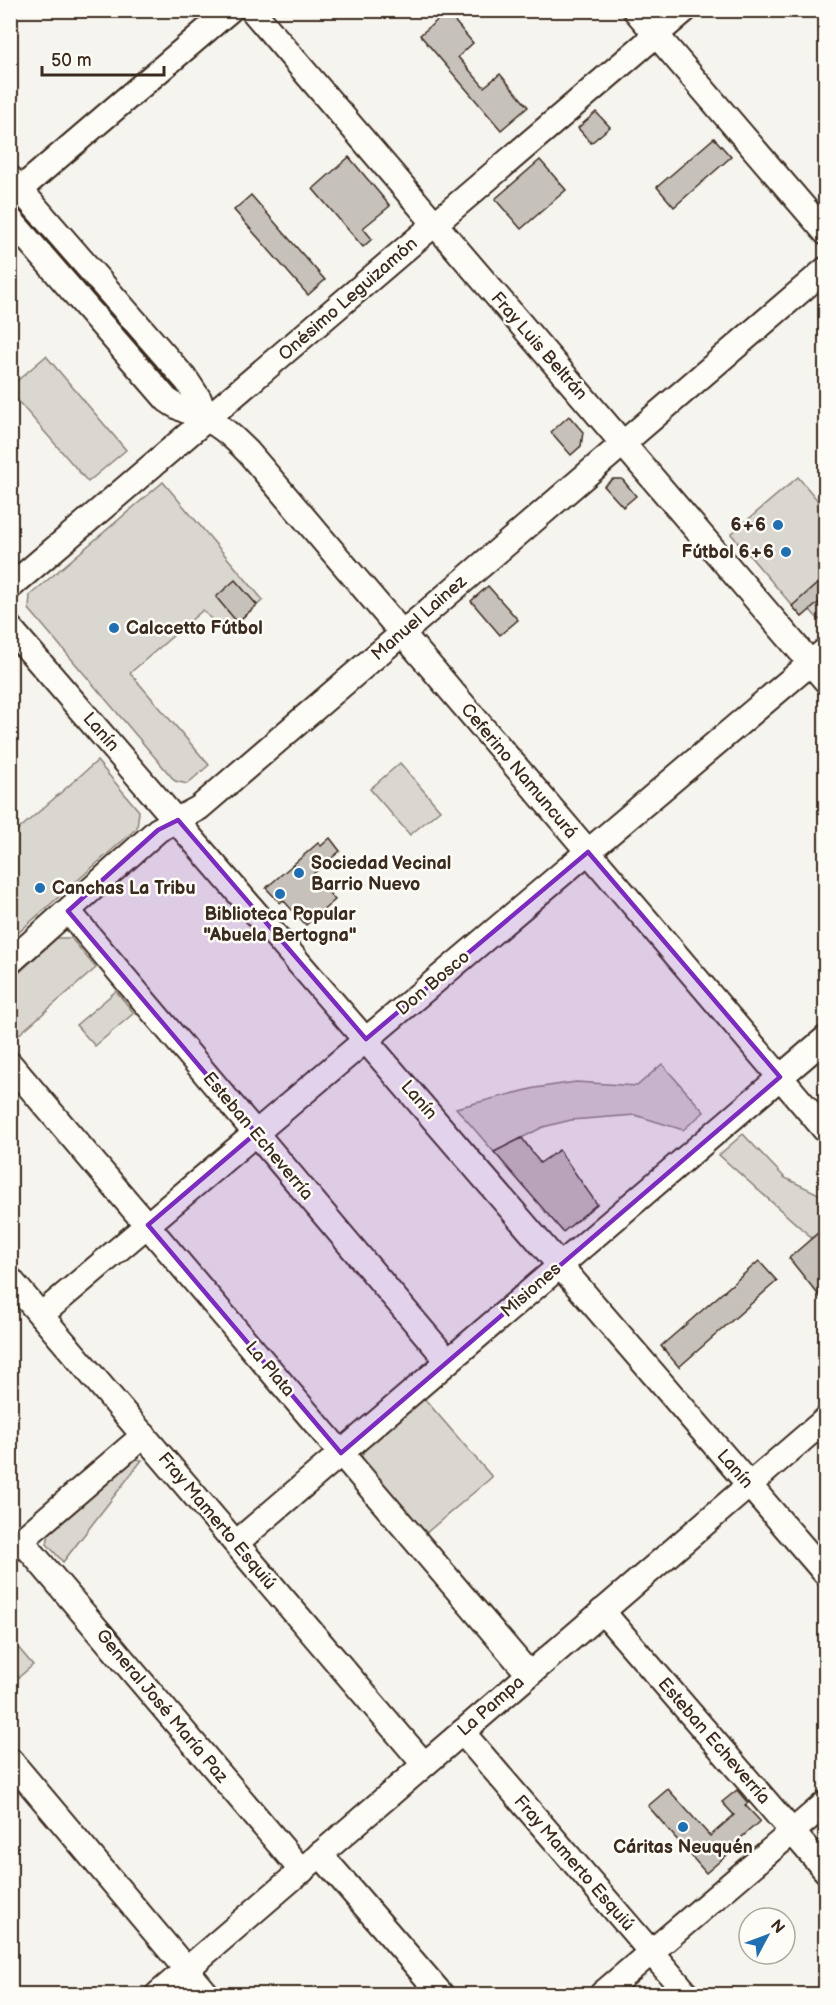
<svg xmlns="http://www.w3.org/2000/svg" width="836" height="2005" viewBox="0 0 836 2005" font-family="'Balsamiq Sans',sans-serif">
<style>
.green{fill:#dad6d0;stroke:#8a8077;stroke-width:1.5}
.building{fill:#c7c1bb;stroke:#3b2a1e;stroke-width:1.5}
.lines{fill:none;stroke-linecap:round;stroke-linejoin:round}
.minor-casing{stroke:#3b2a1e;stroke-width:28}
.minor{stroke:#fdfcf7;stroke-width:24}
.marked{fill:#7b2cbf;fill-opacity:0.2;stroke:#7b2cbf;stroke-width:4.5;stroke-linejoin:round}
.poi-dot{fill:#1f6fb2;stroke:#fdfcf7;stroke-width:2}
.labels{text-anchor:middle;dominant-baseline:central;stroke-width:5;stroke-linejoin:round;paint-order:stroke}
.street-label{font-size:18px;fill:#3b2a1e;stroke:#fdfcf7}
.poi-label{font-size:18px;font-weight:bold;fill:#3b2a1e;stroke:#fdfcf7;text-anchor:start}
</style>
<rect width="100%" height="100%" fill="#f5f4ee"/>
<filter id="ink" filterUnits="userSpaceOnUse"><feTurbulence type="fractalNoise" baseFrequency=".0167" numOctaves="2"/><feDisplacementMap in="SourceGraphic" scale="12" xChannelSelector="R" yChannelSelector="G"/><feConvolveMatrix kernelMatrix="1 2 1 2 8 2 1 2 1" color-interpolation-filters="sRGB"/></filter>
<g filter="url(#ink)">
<g class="green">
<polygon points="33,220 185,391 183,402 28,224"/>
<polygon points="46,356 126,450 88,482 11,393 11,386"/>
<polygon points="798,477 825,509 825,597 818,603 825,612 825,615 819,620 810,610 802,617 731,534"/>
<polygon points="163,482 263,600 224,634 203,610 130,673 209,765 187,784 175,781 29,609 30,595"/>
<polygon points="97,761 139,811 137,828 11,939 11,836"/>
<polygon points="400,763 440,810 410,835 370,789"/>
<polygon points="57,938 71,938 96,968 17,1036 11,1029 11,980"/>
<polygon points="116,991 134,1013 95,1046 76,1025"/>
<polygon points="662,1064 704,1112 683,1130 635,1115 571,1120 543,1127 494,1152 456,1108 535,1088 576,1082 637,1086"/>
<polygon points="743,1134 785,1178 825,1197 825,1227 812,1238 719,1155"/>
<polygon points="423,1397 492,1477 425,1534 364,1463 362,1456 365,1448"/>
<polygon points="136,1459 142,1460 63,1562 47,1544 49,1534"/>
<polygon points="10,1638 33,1665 11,1684 10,1684"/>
</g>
<g class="building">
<polygon points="447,12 473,43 458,57 484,87 500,74 528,107 501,130 420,35"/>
<polygon points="596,112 610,127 591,143 578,128"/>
<polygon points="714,138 731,157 674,207 657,187"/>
<polygon points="349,157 390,206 363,228 372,239 363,247 313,189"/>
<polygon points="540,160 566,190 521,229 495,199"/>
<polygon points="251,195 325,280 308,295 234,210"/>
<polygon points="569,416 583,432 581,446 571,455 551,432"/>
<polygon points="613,479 622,479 636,496 623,507 604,486"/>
<polygon points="825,577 825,597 802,617 792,606"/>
<polygon points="235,580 257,605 237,622 216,597"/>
<polygon points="488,586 518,620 500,635 471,601"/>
<polygon points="330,838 340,851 313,874 335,900 306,925 283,900 280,903 266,888 318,843 321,846"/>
<polygon points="522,1138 540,1163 559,1150 597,1204 563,1232 494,1152"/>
<polygon points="825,1227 825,1303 789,1258"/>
<polygon points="759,1261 777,1281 679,1367 661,1346"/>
<polygon points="668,1789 710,1836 734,1815 722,1802 737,1790 748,1803 745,1805 760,1821 724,1853 727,1855 706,1873 648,1806"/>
</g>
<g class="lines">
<g class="minor-casing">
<g id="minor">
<polyline points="252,10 826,681"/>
<polyline points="635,10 826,233"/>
<polyline points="10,178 187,381 199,399 206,419"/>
<polyline points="10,198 230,10"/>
<path d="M10 219 167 400C182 411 190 412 206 419 222 426 236 440 248 452L826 1131"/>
<polyline points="10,587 685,10"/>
<polyline points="10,628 826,1574"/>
<polyline points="68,911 448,1361"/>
<polyline points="10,962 158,830 199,808 826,269"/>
<polyline points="10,1064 529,1674"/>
<polyline points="10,1279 424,1764"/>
<polyline points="41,1315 826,650"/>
<polyline points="22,1541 302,1871"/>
<polyline points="236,1543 826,1038"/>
<polyline points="10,1550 144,1435"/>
<polyline points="602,1611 826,1871"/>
<polyline points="462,1732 687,1994"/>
<polyline points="10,1760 207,1994"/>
<polyline points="320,1854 441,1994"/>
<polyline points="158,1994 826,1419"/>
<polyline points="602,1994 826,1803"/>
</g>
</g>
<use href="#minor" class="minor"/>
</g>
</g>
<path class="marked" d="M178 820 366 1039 588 852 780 1077 341 1453 148 1225 256 1133 68 911 158 830Z"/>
<g class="poi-dot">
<circle cx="778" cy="525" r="6"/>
<circle cx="786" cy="552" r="6"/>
<circle cx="114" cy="628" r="6"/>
<circle cx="299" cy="873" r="6"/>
<circle cx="40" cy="888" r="6"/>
<circle cx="280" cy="894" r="6"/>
<circle cx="683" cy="1827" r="6"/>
</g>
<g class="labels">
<g class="street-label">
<text transform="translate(348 299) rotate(-41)">Onésimo Leguizamón</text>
<text transform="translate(539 346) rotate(49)">Fray Luis Beltrán</text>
<text transform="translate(419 618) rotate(-41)">Manuel Lainez</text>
<text transform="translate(101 732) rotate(49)">Lanín</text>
<text transform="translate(519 771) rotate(50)">Ceferino Namuncurá</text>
<text transform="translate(433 983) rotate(-40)">Don Bosco</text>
<text transform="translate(419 1100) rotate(49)">Lanín</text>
<text transform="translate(258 1136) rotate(50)">Esteban Echeverría</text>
<text transform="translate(531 1290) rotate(-41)">Misiones</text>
<text transform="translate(270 1369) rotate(50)">La Plata</text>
<text transform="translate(735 1469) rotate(49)">Lanín</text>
<text transform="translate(217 1521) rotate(50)">Fray Mamerto Esquiú</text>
<text transform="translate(162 1706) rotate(50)">General José María Paz</text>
<text transform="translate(491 1706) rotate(-41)">La Pampa</text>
<text transform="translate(714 1741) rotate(49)">Esteban Echeverría</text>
<text transform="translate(574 1863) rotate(49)">Fray Mamerto Esquiú</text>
</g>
<g class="poi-label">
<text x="766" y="525" text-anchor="end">6+6</text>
<text x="774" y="552" text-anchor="end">Fútbol 6+6</text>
<text x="126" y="628">Calccetto Fútbol</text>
<text x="311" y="863">Sociedad Vecinal<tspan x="311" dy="21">Barrio Nuevo</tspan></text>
<text x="52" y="888">Canchas La Tribu</text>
<text x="280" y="914" text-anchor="middle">Biblioteca Popular<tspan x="280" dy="21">"Abuela Bertogna"</tspan></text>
<text x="683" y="1847" text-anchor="middle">Cáritas Neuquén</text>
</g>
</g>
<rect width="836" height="2005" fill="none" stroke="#fdfcf7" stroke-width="36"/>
<rect x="18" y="18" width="800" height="1969" fill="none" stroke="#3b2a1e" stroke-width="2" filter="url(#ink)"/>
<g transform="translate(767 1936) rotate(49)"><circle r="28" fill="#fdfcf7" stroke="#afa8a0" stroke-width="1.5"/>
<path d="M0-4.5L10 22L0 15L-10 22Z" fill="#1f6fb2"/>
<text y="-9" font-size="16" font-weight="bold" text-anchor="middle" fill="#3b2a1e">N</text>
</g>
<path d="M42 66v9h122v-9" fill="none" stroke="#3b2a1e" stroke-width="3"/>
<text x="51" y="66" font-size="18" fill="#3b2a1e" stroke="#fdfcf7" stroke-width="4.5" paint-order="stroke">50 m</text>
</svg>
